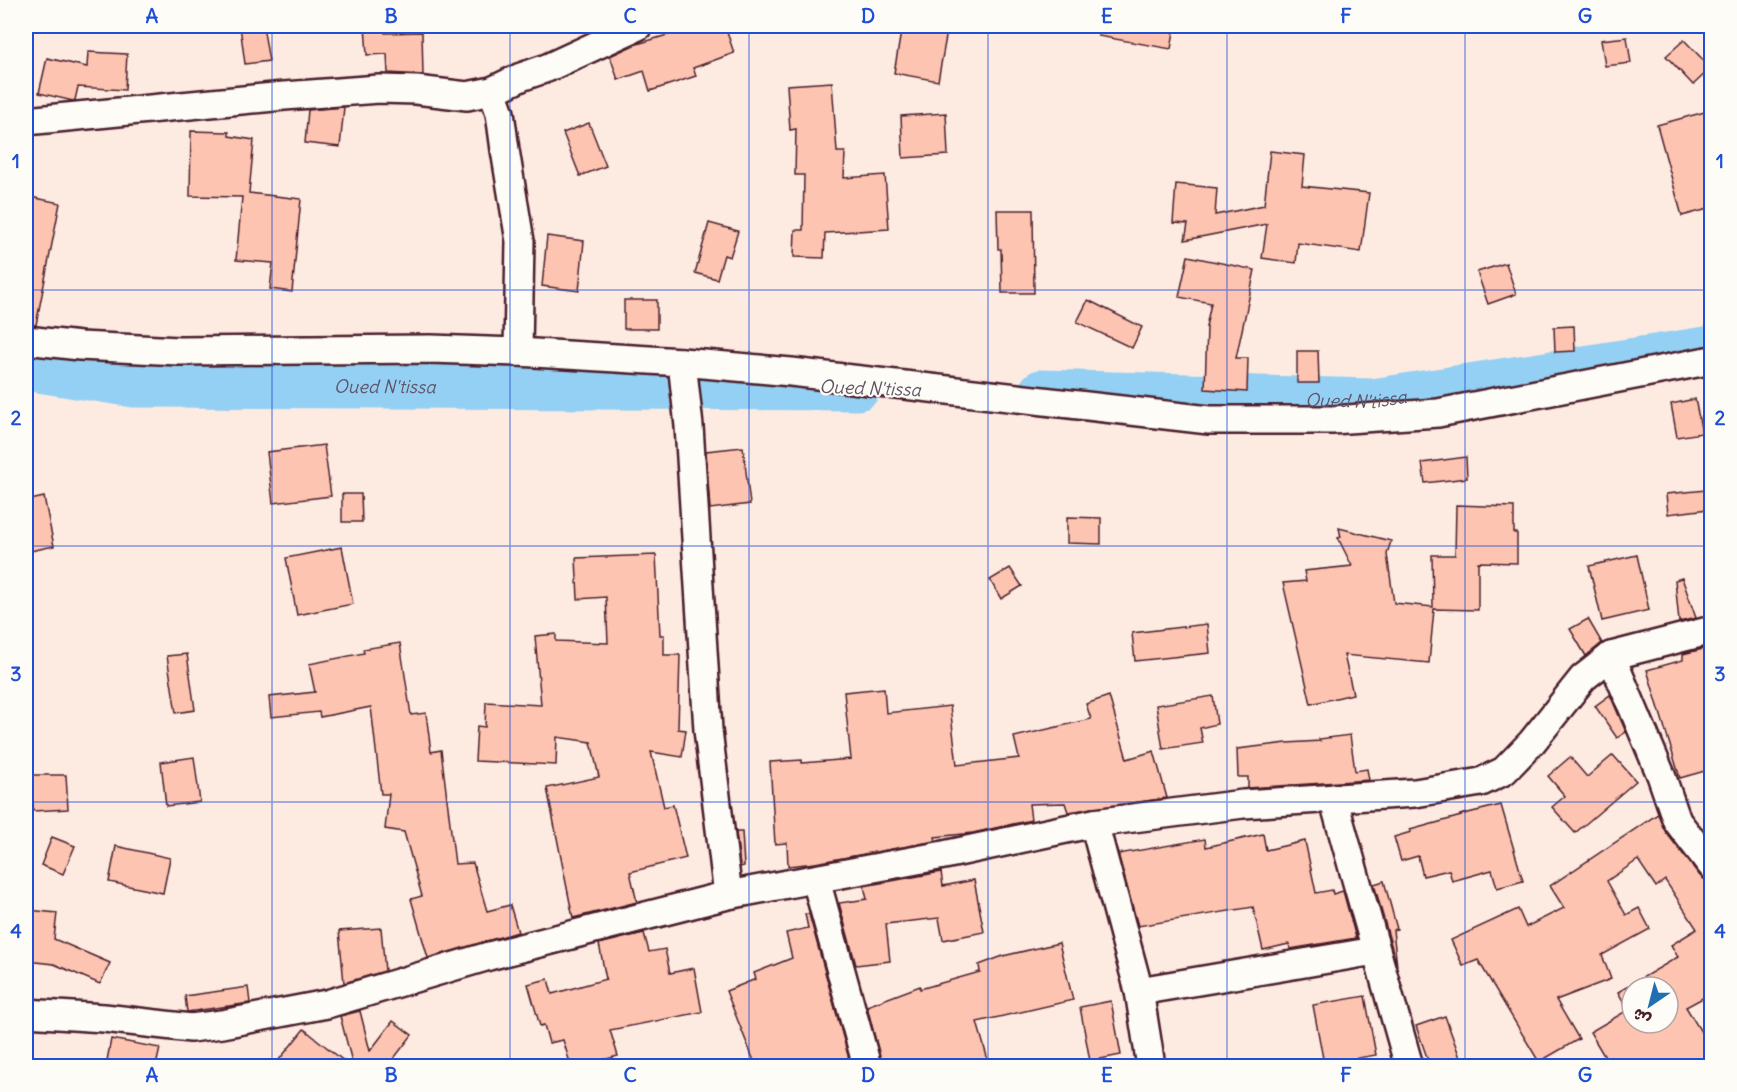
<svg xmlns="http://www.w3.org/2000/svg" width="1737" height="1092" viewBox="0 0 1737 1092" font-family="Delius,'Playpen Sans Arabic',sans-serif">
<style>
.lines{fill:none;stroke-linecap:round;stroke-linejoin:round}
.river{stroke:#94d0f4;stroke-width:45}
.building{fill:#fcc4b1;stroke:#4a1f2b;stroke-width:1.5;fill-rule:evenodd}
.minor-casing{stroke:#4a1f2b;stroke-width:32}
.minor{stroke:#fdfcf7;stroke-width:27}
.grid{fill:none;stroke:#1d4ed8;stroke-width:1.5;stroke-opacity:0.55}
.labels{text-anchor:middle;dominant-baseline:central;stroke-width:4.5;stroke-linejoin:round;paint-order:stroke}
.water-label{font-size:18px;font-style:italic;fill:#605467;stroke:#fdfcf7}
.neatline{fill:none;stroke:#1d4ed8;stroke-width:2}
.grid-label{font-size:20px;text-anchor:middle;font-weight:bold;fill:#1d4ed8}
</style>
<rect width="100%" height="100%" fill="#fdebe2"/>
<filter id="ink" filterUnits="userSpaceOnUse"><feTurbulence type="fractalNoise" baseFrequency=".0167" numOctaves="2"/><feDisplacementMap in="SourceGraphic" scale="12" xChannelSelector="R" yChannelSelector="G"/><feConvolveMatrix kernelMatrix="1 2 1 2 8 2 1 2 1" color-interpolation-filters="sRGB"/></filter>
<g filter="url(#ink)">
<g class="lines">
<g class="river">
<path id="s1" d="M26 368 134 385 858 388"/>
<path id="s2" d="M1041 392 1373 401 1712 348"/>
</g>
</g>
<g class="building">
<polygon points="240,26 263,26 269,61 245,64"/>
<polygon points="365,26 384,26 385,33 422,32 423,75 388,73 387,54 367,55"/>
<polygon points="697,26 725,26 734,53 693,68 696,76 650,91 644,71 618,80 610,56 634,45"/>
<polygon points="902,26 948,26 938,81 894,73"/>
<polygon points="1099,26 1175,26 1171,49 1098,36"/>
<polygon points="1627,37 1631,63 1605,66 1601,40"/>
<polygon points="1684,40 1711,68 1693,85 1666,56"/>
<polygon points="88,52 127,54 125,90 78,87 75,100 73,101 39,93 47,58 87,67"/>
<polygon points="832,82 837,152 845,152 844,178 885,175 889,229 825,233 824,258 794,257 795,230 803,230 804,175 795,175 796,129 790,130 787,85"/>
<polygon points="344,107 340,147 305,143 308,110"/>
<polygon points="1712,110 1712,208 1682,216 1657,125"/>
<polygon points="946,113 948,155 903,158 901,116"/>
<polygon points="589,123 606,166 580,176 563,133"/>
<polygon points="191,131 229,132 229,136 254,140 249,193 301,199 292,292 270,289 273,263 236,260 242,197 190,196"/>
<polygon points="1270,151 1305,155 1302,186 1369,193 1361,252 1298,243 1296,263 1262,258 1267,224 1185,240 1188,224 1173,223 1176,184 1217,188 1215,215 1264,205"/>
<polygon points="26,196 60,203 36,325 26,325"/>
<polygon points="997,210 1033,210 1034,293 1002,293 1001,249 998,249"/>
<polygon points="709,223 738,231 730,257 724,255 717,279 695,273"/>
<polygon points="547,236 584,241 579,291 542,286"/>
<polygon points="1188,256 1255,270 1236,358 1248,358 1247,392 1205,389 1207,327 1206,327 1211,303 1179,297"/>
<polygon points="1506,263 1516,294 1488,304 1477,272"/>
<rect x="624" y="300" width="33" height="29"/>
<polygon points="1088,300 1142,327 1132,348 1077,322"/>
<polygon points="1574,326 1575,351 1555,352 1554,327"/>
<polygon points="1297,351 1318,351 1319,383 1297,383"/>
<polygon points="1695,399 1702,433 1677,437 1671,404"/>
<polygon points="324,445 331,496 273,503 267,452"/>
<polygon points="743,447 750,504 710,509 706,451"/>
<polygon points="1466,457 1467,478 1425,483 1422,463"/>
<polygon points="1706,490 1708,509 1668,514 1666,494"/>
<polygon points="342,494 361,494 362,522 342,522"/>
<polygon points="44,497 54,546 26,552 26,501"/>
<polygon points="1456,505 1514,507 1514,533 1517,533 1517,563 1478,562 1478,610 1434,609 1429,663 1344,655 1353,694 1311,704 1283,583 1306,581 1304,571 1352,566 1338,538 1341,537 1339,528 1391,541 1387,554 1394,603 1433,607 1432,555 1455,555"/>
<polygon points="1067,517 1101,518 1101,544 1067,543"/>
<polygon points="342,547 353,604 297,615 286,558"/>
<polygon points="656,555 660,635 664,635 664,655 680,655 678,729 686,730 682,757 651,752 664,807 673,805 686,858 630,872 637,902 573,918 547,788 599,777 591,742 557,737 556,765 475,761 477,726 485,727 486,702 541,705 535,636 556,634 556,641 608,643 606,597 578,599 576,558"/>
<polygon points="1637,555 1649,610 1602,621 1589,566"/>
<polygon points="1010,568 1022,586 1001,599 990,580"/>
<polygon points="1682,578 1696,618 1679,622 1675,580"/>
<polygon points="1588,619 1602,643 1586,656 1570,629"/>
<polygon points="1207,624 1210,653 1135,661 1132,633"/>
<polygon points="400,643 411,715 426,713 431,752 441,750 455,864 473,863 487,911 510,905 518,932 428,958 411,899 422,896 404,832 385,829 389,794 381,794 371,707 320,717 319,712 271,717 269,697 315,692 309,664 364,653 363,649"/>
<polygon points="1707,648 1712,660 1712,769 1680,778 1647,670 1683,660 1683,654"/>
<polygon points="187,654 195,710 176,713 167,656"/>
<polygon points="884,688 886,713 950,706 957,765 1019,758 1014,737 1091,719 1086,704 1109,696 1127,759 1154,751 1167,798 1068,812 1065,803 1029,804 1031,820 973,833 935,837 936,841 815,863 788,866 787,843 775,844 770,762 802,760 802,763 851,759 844,692"/>
<polygon points="1610,695 1626,732 1617,738 1595,706"/>
<polygon points="1213,696 1217,724 1200,728 1203,743 1163,749 1156,705"/>
<polygon points="1350,735 1355,771 1367,769 1369,780 1248,788 1248,777 1238,777 1237,749 1287,743 1320,741 1319,739"/>
<polygon points="1613,755 1636,781 1575,833 1552,807 1565,796 1548,776 1570,757 1587,777"/>
<polygon points="194,757 200,802 166,806 161,762"/>
<polygon points="31,775 66,775 68,809 33,811"/>
<polygon points="1501,805 1523,881 1497,888 1492,870 1452,881 1449,870 1423,876 1418,856 1401,861 1394,837 1411,832 1410,830 1461,816 1460,815"/>
<path d="M1658 814 1665 831 1700 876 1707 881 1712 887V993L1686 1007 1712 1050V1066H1610L1590 1032 1628 1010 1618 992 1678 957 1671 945 1697 929 1665 880 1656 887 1638 860 1607 881 1626 915 1639 908 1650 929 1602 955 1611 979 1556 1000 1579 1039 1539 1062 1478 960 1463 966 1451 940 1518 909 1526 927 1564 908 1550 886ZM1632 987H1668V1023H1632Z"/>
<polygon points="736,832 742,832 744,866 740,867"/>
<polygon points="1263,834 1266,850 1305,841 1316,893 1332,890 1333,894 1343,891 1356,938 1290,949 1289,944 1263,950 1253,907 1138,926 1118,854 1205,839 1206,847"/>
<polygon points="52,837 75,846 63,874 41,865"/>
<polygon points="116,846 170,858 163,893 109,882"/>
<polygon points="941,872 943,886 974,880 984,932 943,940 939,918 886,924 890,961 856,965 839,903 867,899 864,886"/>
<polygon points="1384,881 1397,929 1393,930 1397,966 1374,884"/>
<polygon points="28,910 57,913 54,939 110,963 100,984 54,964 26,961"/>
<polygon points="805,914 809,914 851,1066 756,1066 726,991 756,979 754,973 792,958 786,933 808,928"/>
<polygon points="381,928 385,971 344,983 339,931"/>
<polygon points="644,933 649,952 665,949 670,973 694,968 702,1012 610,1030 618,1056 580,1066 571,1066 563,1040 549,1043 544,1025 540,1026 528,984 548,979 552,994 606,979 599,944"/>
<polygon points="1059,943 1073,1000 977,1022 988,1060 964,1066 882,1066 867,1006 920,986 920,989 980,972 979,965 1003,956"/>
<polygon points="248,987 250,1003 187,1012 185,996"/>
<polygon points="1365,996 1376,1055 1324,1064 1313,1005"/>
<polygon points="1111,1001 1121,1055 1090,1061 1080,1007"/>
<polygon points="360,1011 370,1051 393,1021 412,1035 388,1066 353,1066 340,1016"/>
<polygon points="1445,1016 1463,1066 1430,1066 1416,1026"/>
<polygon points="304,1029 350,1066 274,1066"/>
<polygon points="111,1039 160,1048 156,1066 106,1066"/>
</g>
<g class="lines">
<g class="minor-casing">
<g id="minor">
<polyline points="26,121 284,96 379,89 416,90 467,96 492,91"/>
<polyline points="26,340 80,346 179,351 431,349 518,352 682,362 791,372 1209,420 1332,420 1438,413 1712,360"/>
<polyline points="518,352 520,241 505,150 500,113 492,91 521,77 547,68 638,26"/>
<polyline points="682,362 689,426 708,730 728,895"/>
<polyline points="1611,656 1661,775 1677,821 1712,866"/>
<polyline points="1333,798 1409,1066"/>
<polyline points="1094,823 1139,991 1151,1066"/>
<polyline points="816,880 867,1066"/>
<polyline points="1139,991 1375,951"/>
<polyline points="26,1013 104,1018 191,1028 222,1024 327,1004 489,956 728,895 944,855 1094,823 1243,804 1415,793 1481,782 1504,771 1532,742 1583,678 1611,656 1712,630"/>
</g>
</g>
<use href="#minor" class="minor"/>
</g>
</g>
<path class="grid" d="M272 26V1066M510 26V1066M749 26V1066M988 26V1066M1227 26V1066M1465 26V1066M26 290H1712M26 546H1712M26 802H1712"/>
<g class="labels">
<g class="water-label">
<text stroke="none"><textPath href="#s1" startOffset="360">Oued N'tissa</textPath></text>
<text transform="translate(870 388) rotate(2)">Oued N'tissa</text>
<text stroke="none"><textPath href="#s2" startOffset="315">Oued N'tissa</textPath></text>
</g>
</g>
<rect width="1737" height="1092" fill="none" stroke="#fdfcf7" stroke-width="66"/>
<g transform="translate(1650 1005) rotate(215)"><circle r="28" fill="#fdfcf7" stroke="#b5a4a5" stroke-width="1.5"/>
<path d="M0-4.5L10 22L0 15L-10 22Z" fill="#1f6fb2"/>
<text y="-9" font-size="16" font-weight="bold" text-anchor="middle" fill="#4a1f2b">ش</text>
</g>
<rect x="33" y="33" width="1671" height="1026" class="neatline"/>
<g class="grid-label">
<text x="152" y="23">A</text>
<text x="391" y="23">B</text>
<text x="630" y="23">C</text>
<text x="868" y="23">D</text>
<text x="1107" y="23">E</text>
<text x="1346" y="23">F</text>
<text x="1585" y="23">G</text>
<text x="16" y="168">1</text>
<text x="1720" y="168">1</text>
<text x="16" y="425">2</text>
<text x="1720" y="425">2</text>
<text x="16" y="681">3</text>
<text x="1720" y="681">3</text>
<text x="16" y="938">4</text>
<text x="1720" y="938">4</text>
<text x="152" y="1082">A</text>
<text x="391" y="1082">B</text>
<text x="630" y="1082">C</text>
<text x="868" y="1082">D</text>
<text x="1107" y="1082">E</text>
<text x="1346" y="1082">F</text>
<text x="1585" y="1082">G</text>
</g>
</svg>
